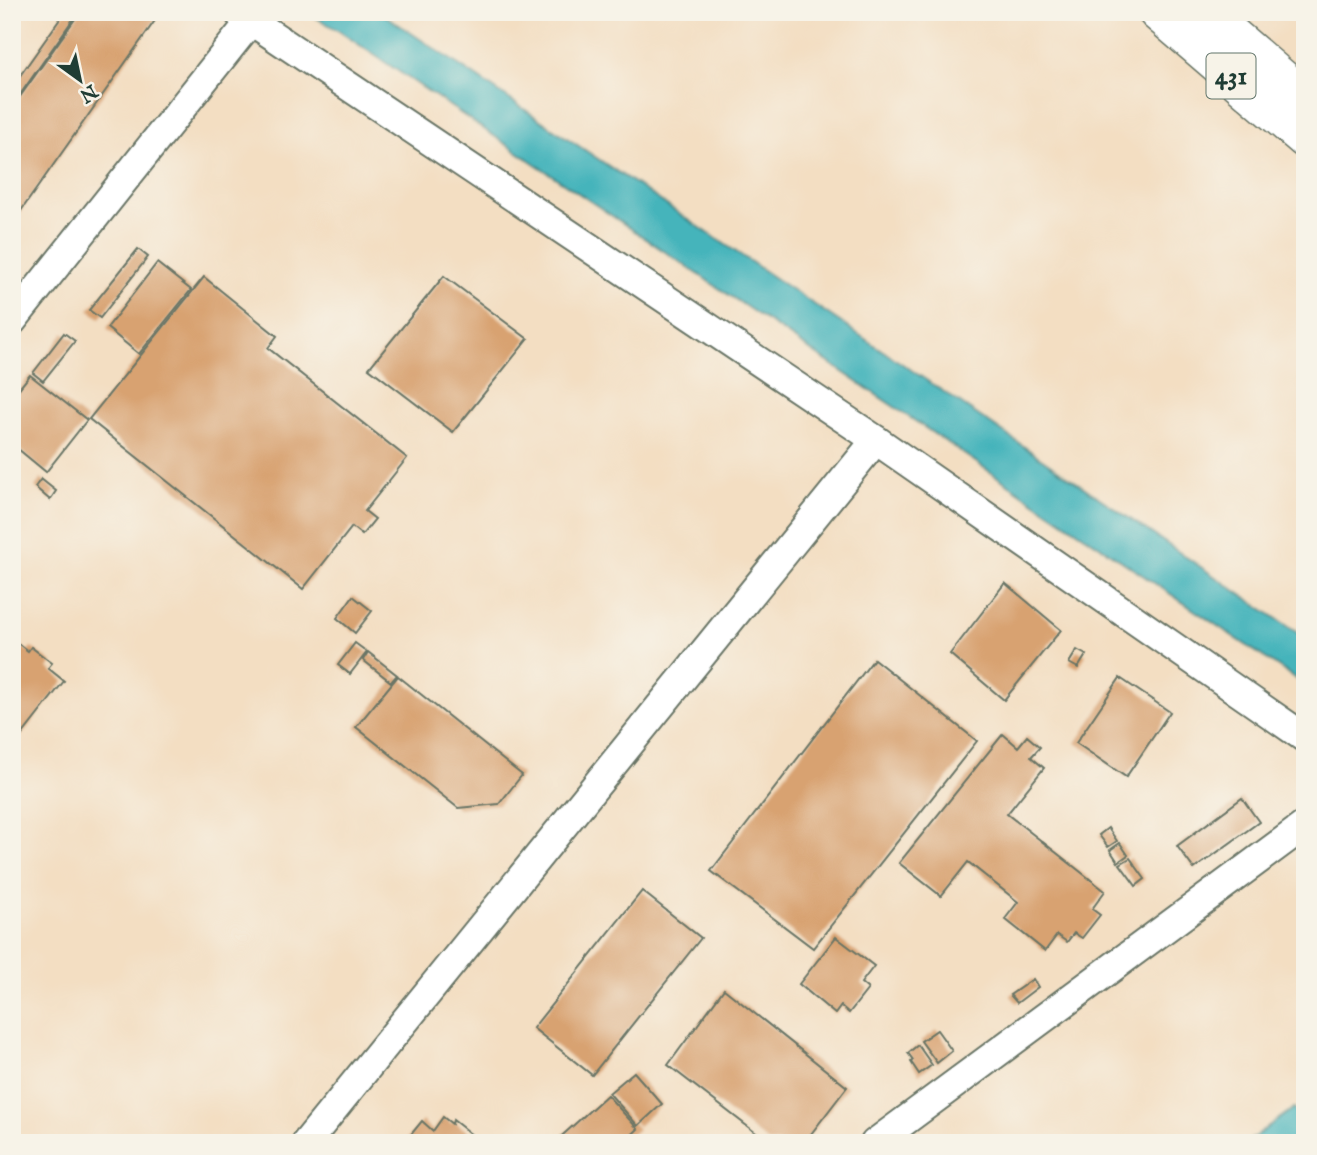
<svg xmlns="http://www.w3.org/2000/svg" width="1317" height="1155" viewBox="0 0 1317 1155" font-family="'IM FELL English',serif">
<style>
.water{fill:#44b4bb;stroke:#327878;stroke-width:2}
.building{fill:#d8a271}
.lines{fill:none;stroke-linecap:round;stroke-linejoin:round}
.tertiary-casing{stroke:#697566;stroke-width:32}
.trunk-casing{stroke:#697566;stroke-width:40}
.tertiary{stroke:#fff;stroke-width:28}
.trunk{stroke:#fff;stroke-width:37}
.labels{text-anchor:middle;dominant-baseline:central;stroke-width:6;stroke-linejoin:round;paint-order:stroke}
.shield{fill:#f7f3e8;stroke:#60746a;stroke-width:2}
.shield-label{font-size:26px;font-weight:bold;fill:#1f3d34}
</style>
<rect width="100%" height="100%" fill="#f7f3e8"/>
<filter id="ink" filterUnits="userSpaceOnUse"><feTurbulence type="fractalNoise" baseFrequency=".0143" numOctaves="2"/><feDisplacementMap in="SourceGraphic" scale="14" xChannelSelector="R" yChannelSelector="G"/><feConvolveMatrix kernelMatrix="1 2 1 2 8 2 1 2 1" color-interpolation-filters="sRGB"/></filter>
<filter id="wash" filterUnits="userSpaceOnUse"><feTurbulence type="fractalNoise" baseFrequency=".00686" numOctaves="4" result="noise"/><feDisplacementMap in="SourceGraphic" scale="28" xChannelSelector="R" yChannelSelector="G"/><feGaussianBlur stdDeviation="1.57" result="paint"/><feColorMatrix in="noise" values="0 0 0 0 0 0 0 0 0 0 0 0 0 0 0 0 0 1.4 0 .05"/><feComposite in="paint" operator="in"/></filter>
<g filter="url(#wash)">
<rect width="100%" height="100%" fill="#f3dec2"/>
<g class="water">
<polygon points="306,12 380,12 938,388 1305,638 1305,685 336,29"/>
<polygon points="1294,1108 1305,1120 1305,1143 1246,1143"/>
</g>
<g id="blocks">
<g class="building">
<polygon points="65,12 78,12 12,106 12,87"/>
<polygon points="80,12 161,12 18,215 12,211 12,108"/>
<polygon points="138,249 148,257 100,318 89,310"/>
<polygon points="157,263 191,290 139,354 107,328"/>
<polygon points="444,276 528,339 453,432 369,368"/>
<polygon points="204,277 277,336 268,348 407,458 365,511 375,519 362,535 352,527 303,589 89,419"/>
<polygon points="64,333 75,341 43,381 33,373"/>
<polygon points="30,375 87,420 46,472 12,444 12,397"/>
<polygon points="41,479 56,491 50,500 35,487"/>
<polygon points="1005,583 1061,630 1004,700 950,654"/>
<polygon points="353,596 372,611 355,633 337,618"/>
<polygon points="12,639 28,651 31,647 52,663 48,668 64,681 18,740 12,735"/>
<polygon points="355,643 367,652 350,674 338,665"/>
<polygon points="1077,650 1086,655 1078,668 1069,663"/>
<polygon points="368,652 397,675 391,682 363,660"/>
<polygon points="874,659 977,741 813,948 711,871"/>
<polygon points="398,676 522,775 499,804 458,808 356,727"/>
<polygon points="1120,678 1170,712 1126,777 1076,743"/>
<polygon points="1003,734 1018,747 1027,736 1040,747 1031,757 1044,768 1007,814 1105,891 1092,909 1100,915 1082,938 1074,933 1067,942 1057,935 1045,951 1005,919 1018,902 968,862 941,896 899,863"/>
<polygon points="1242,798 1259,822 1194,869 1177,846"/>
<polygon points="1108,828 1117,841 1108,847 1099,835"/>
<polygon points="1120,843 1128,855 1118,862 1110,850"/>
<polygon points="1130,858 1145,879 1136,886 1120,864"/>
<polygon points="642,891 701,938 592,1075 533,1028"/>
<polygon points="836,937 874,966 861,983 868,989 849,1013 841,1006 835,1014 799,984"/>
<polygon points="1033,979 1038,987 1017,1003 1010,995"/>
<polygon points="724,989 847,1087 804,1143 769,1143 668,1065"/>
<polygon points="937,1030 952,1051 937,1063 921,1041"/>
<polygon points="918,1045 932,1065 919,1074 911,1062 913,1060 908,1053"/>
<polygon points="634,1072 662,1104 638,1126 609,1093"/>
<polygon points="607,1095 638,1129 623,1143 554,1143"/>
<polygon points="443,1117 452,1124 453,1120 482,1143 404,1143 422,1121 433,1131"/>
</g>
</g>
</g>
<g filter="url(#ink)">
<use href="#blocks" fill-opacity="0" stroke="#697566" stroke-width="2"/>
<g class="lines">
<g class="tertiary-casing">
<g id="tertiary">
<polyline points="238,12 876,440 1305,738"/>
<polyline points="12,321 258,12"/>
<polyline points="306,1143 876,440"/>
<polyline points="875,1143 1305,825"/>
</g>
</g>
<g class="trunk-casing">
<g id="trunk">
<polyline points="1157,12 1305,139"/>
<polyline points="1205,12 1305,98"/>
</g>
</g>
<use href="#tertiary" class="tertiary"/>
<use href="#trunk" class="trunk"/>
</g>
</g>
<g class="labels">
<rect class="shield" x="1206.5" y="53.5" width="49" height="45" rx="5"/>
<g class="shield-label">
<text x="1231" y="76">431</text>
</g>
</g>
<rect width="1317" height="1155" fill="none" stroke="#f7f3e8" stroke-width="42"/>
<g transform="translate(80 80) rotate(147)" stroke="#f7f3e8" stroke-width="5" paint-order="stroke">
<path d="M0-5L12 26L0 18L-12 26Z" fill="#1f3d34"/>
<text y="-10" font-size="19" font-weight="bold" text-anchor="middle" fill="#1f3d34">N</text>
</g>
</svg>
